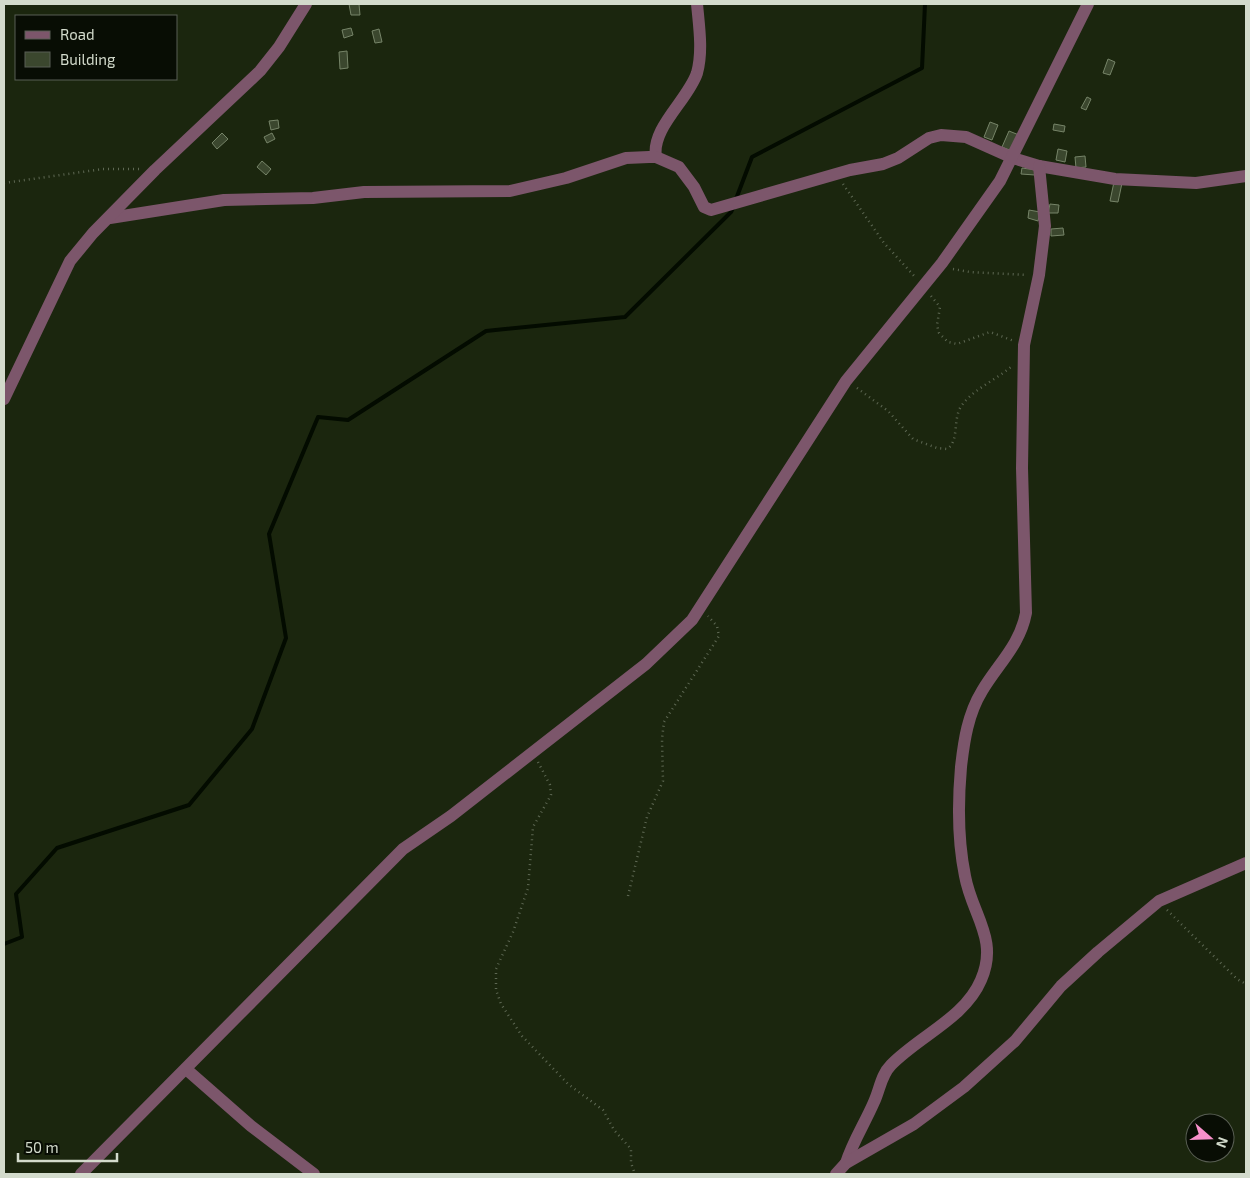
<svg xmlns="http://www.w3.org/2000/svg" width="1250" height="1178" viewBox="0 0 1250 1178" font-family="'Exo 2',sans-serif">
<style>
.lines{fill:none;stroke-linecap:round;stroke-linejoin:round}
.stream{stroke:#030b00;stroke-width:4}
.building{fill:#3b472e;stroke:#768468}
.path{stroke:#5e6853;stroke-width:2.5;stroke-dasharray:1 4;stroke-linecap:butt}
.street{stroke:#7c566b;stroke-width:12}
</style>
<rect width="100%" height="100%" fill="#1b260e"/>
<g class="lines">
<g class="stream">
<polyline points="736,199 752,157 922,68 925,4"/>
<polyline points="4,944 22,937 16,894 57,848 189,805 252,729 286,638 269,534 318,417 348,420 486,331 625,317 731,212 733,208"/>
</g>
</g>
<g class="building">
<polygon points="349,4 359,4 360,15 351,15"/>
<polygon points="351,28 353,35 344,38 342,30"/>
<polygon points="379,29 382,42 375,43 372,31"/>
<polygon points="347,51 348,68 340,69 339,52"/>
<polygon points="1108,59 1115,62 1110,75 1103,73"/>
<polygon points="1087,97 1091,99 1086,110 1081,108"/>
<polygon points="278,120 279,128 271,130 269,121"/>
<polygon points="990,122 998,125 992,140 984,137"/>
<polygon points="1054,124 1065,126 1064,132 1053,130"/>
<polygon points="1009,131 1019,135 1012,151 1002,147"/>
<polygon points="222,133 228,139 217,149 212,143"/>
<polygon points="272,133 275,139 267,143 264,137"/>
<polygon points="1058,149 1067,151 1065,162 1056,160"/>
<polygon points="1085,156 1086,167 1076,168 1075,157"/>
<polygon points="262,161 271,169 266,175 257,167"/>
<polygon points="1022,168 1036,170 1035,175 1021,174"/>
<polygon points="1114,182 1122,183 1118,202 1110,201"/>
<polygon points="1050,204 1059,205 1058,213 1048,213"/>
<polygon points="1029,210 1040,212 1038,221 1028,218"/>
<polygon points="1063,228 1064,235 1051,236 1051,229"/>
</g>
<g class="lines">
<g class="path">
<polyline points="4,183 103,169 139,169"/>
<polyline points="843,184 884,243 916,278"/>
<polyline points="953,269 970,272 1027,275"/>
<polyline points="931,296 940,307 937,325 939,333 948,342 957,344 990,332 1014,341"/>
<path d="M857 388 888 411 913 439 937 448 947 449C960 441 952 418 962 405 975 388 996 380 1012 366"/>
<polyline points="538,762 550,785 551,795 533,827 528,888 513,932 496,969 496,990 501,1004 522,1036 568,1084 603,1110 614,1130 631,1149 631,1163 635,1174"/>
<polyline points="628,896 647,817 663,781 662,739 664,722 719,636 717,626 708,616"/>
<polyline points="1167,910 1237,979 1246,984"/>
</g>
<g class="street">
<path d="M656 157C651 128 688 100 697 73 703 51 699 26 697 4"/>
<polyline points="110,218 224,200 313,198 364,192 510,191 566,178 626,158 649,157 656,157 679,167 694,187 704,207 711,210 850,170 883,164 898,158 929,138 941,135 966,137 1013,158 1039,166 1115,179 1196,183 1246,176"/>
<polyline points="4,399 70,261 93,233 155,170 260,71 279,47 306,4"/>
<polyline points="186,1069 251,1126 314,1174"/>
<path d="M846 1163C853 1141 865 1123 874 1102 880 1089 881 1075 891 1065 919 1036 965 1018 981 980 999 939 972 915 965 876 958 842 958 801 961 767 964 740 968 714 982 691 998 664 1020 645 1026 613L1022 468 1024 345 1039 275 1045 226 1039 166"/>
<polyline points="81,1174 403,849 451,816 646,664 692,620 846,381 942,263 1000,181 1088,4"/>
<polyline points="836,1174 846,1163 914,1124 964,1087 1015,1041 1061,986 1098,952 1159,901 1246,863"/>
</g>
</g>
<rect width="1250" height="1178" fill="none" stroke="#d3dbcc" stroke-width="10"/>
<rect x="15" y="15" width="162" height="65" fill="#080d04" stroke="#595f54"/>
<rect x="25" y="31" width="25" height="8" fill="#7c566b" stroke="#595f54"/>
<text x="60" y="40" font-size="15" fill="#d3dbcc">Road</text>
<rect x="25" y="52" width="25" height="15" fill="#3b472e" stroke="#595f54"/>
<text x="60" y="65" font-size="15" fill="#d3dbcc">Building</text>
<g transform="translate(1210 1138) rotate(110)"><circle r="24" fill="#080d04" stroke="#595f54"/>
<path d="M0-4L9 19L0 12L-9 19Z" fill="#f890cb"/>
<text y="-8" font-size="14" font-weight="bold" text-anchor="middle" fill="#d3dbcc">N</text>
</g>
<path d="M18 1153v8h99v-8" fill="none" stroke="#d3dbcc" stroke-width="2.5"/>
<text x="25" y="1153" font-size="15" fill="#d3dbcc" stroke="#080d04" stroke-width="4" paint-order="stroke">50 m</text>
</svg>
